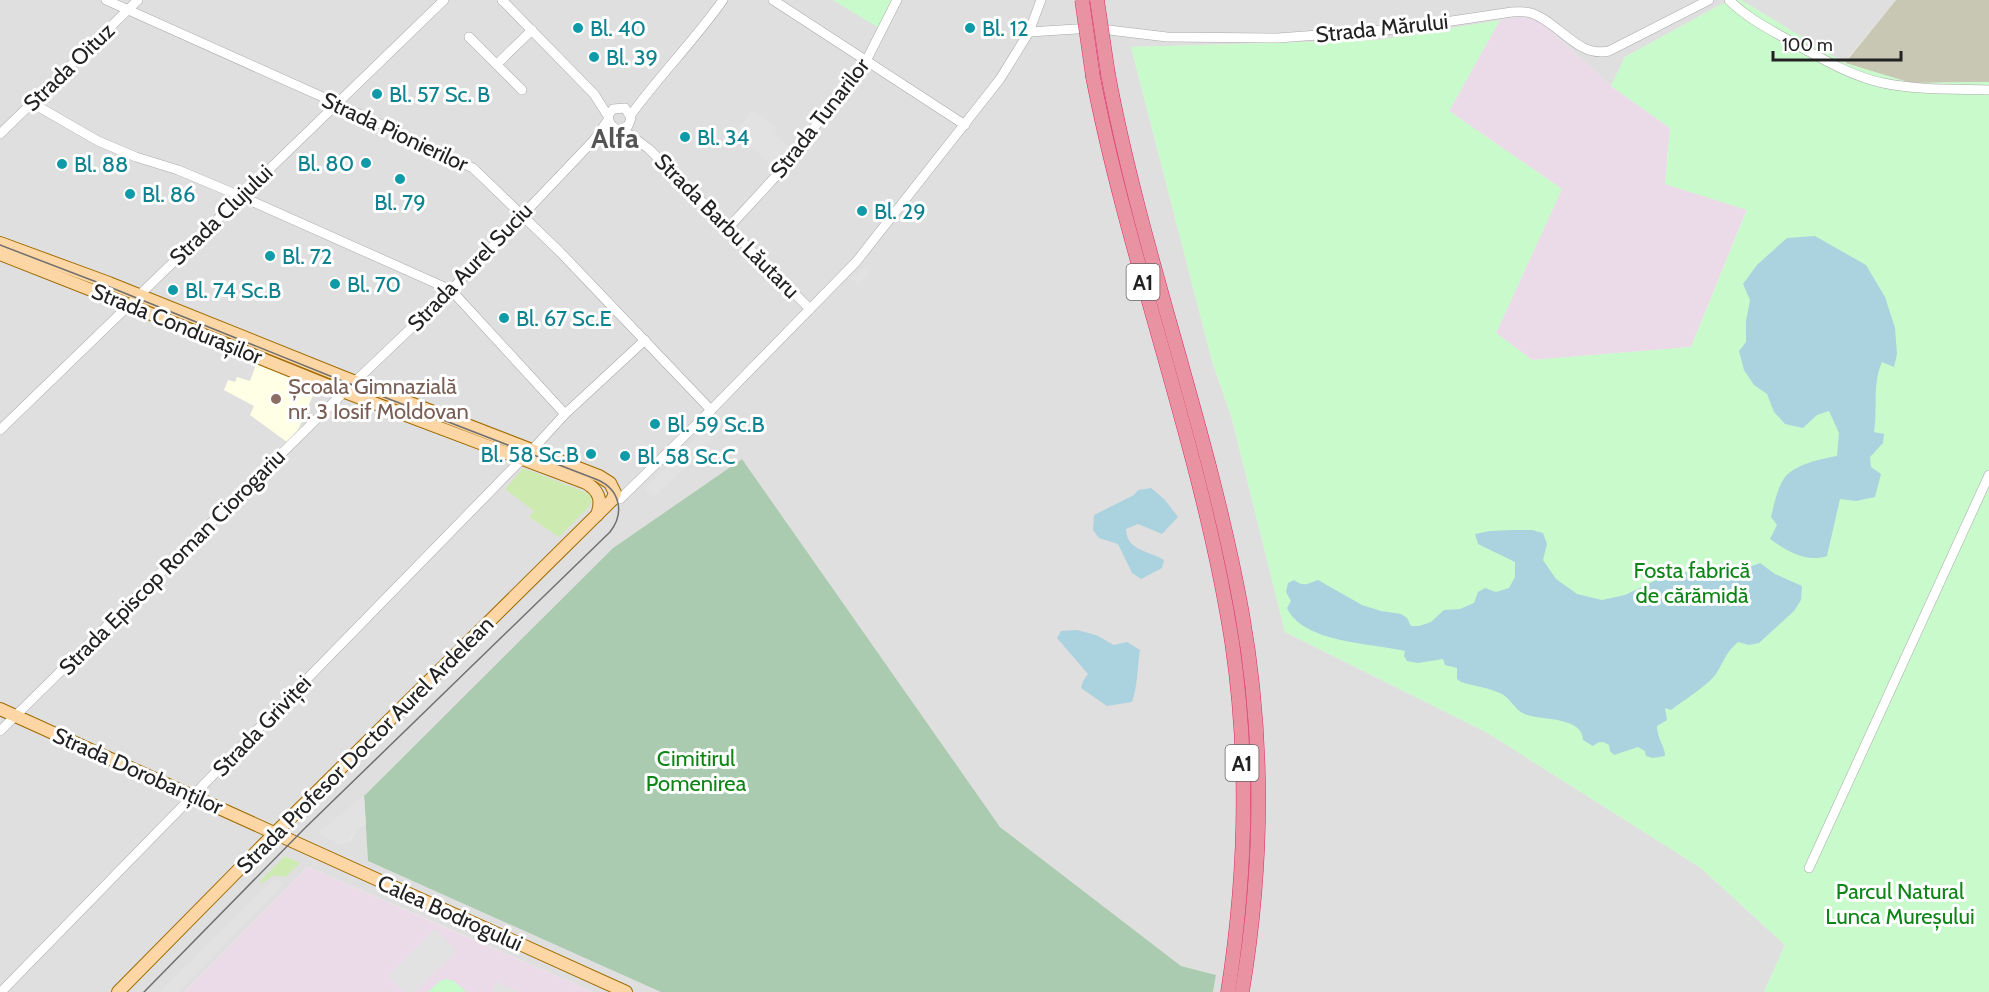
<svg xmlns="http://www.w3.org/2000/svg" width="1989" height="992" viewBox="0 0 1989 992" font-family="Cabin,sans-serif">
<style>
.residential{fill:#e0dfdf}
.industrial{fill:#ebdbe8}
.education{fill:#ffffe5}
.construction{fill:#c7c7b4}
.grass{fill:#cdebb0}
.cemetery{fill:#aacbaf}
.park{fill:#c8facc}
.parking{fill:#e2e2e2}
.water{fill:#aad3df}
.lines{fill:none;stroke-linecap:round;stroke-linejoin:round}
.minor-casing{stroke:#a9a9a9;stroke-width:10}
.major-casing{stroke:#a06b00;stroke-width:14}
.highway-casing{stroke:#dc2a67;stroke-width:15}
.minor{stroke:#fff;stroke-width:9}
.major{stroke:#fcd6a4;stroke-width:12}
.highway{stroke:#e892a2;stroke-width:14}
.tram{stroke:#707070;stroke-width:1.5}
.highway-bridge-casing{stroke:#dc2a67;stroke-width:15;stroke-linecap:butt}
.highway-bridge{stroke:#e892a2;stroke-width:14}
.culture-dot{fill:#0f9aa8;stroke:#fff;stroke-width:2}
.education-dot{fill:#8d6e63;stroke:#fff;stroke-width:2}
.labels{text-anchor:middle;dominant-baseline:central;stroke-width:6;stroke-linejoin:round;paint-order:stroke}
.shield{fill:#fff;stroke:#646464;stroke-width:1.5}
.shield-label{font-size:21px;font-weight:bold;fill:#222}
.culture-label{font-size:22px;fill:#0d838f;stroke:#fff;text-anchor:start}
.street-label{font-size:22px;fill:#222;stroke:#fff}
.education-label{font-size:22px;fill:#785e54;stroke:#fff;text-anchor:start}
.park-label{font-size:22px;fill:#0c8416;stroke:#fff}
.district-label{font-size:28px;font-weight:bold;fill:#555;stroke:#fff}
</style>
<rect width="100%" height="100%" fill="#f2efe9"/>
<g class="residential">
<polygon points="0,0 1729,0 1625,57 1611,86 1541,22 1526,16 1379,40 1131,47 1212,361 1232,419 1285,632 1486,732 1701,868 1785,945 1764,992 1213,992 1216,975 1181,966 1000,827 742,459 613,548 364,796 319,833 341,844 350,841 357,828 366,825 368,861 664,992 593,992 308,867 184,992 0,992"/>
<polygon points="1741,0 1896,0 1844,63"/>
</g>
<g class="industrial">
<polygon points="1526,16 1541,22 1611,86 1670,128 1665,184 1747,209 1691,347 1532,360 1496,333 1562,189 1449,111 1500,20"/>
<polygon points="308,867 437,924 593,992 184,992"/>
</g>
<polygon class="education" points="257,362 314,385 311,392 314,393 298,430 287,442 250,415 254,406 224,390 228,380 235,382 237,377 250,381"/>
<polygon class="construction" points="1896,0 1989,0 1989,82 1911,83 1845,63"/>
<g class="grass">
<polygon points="523,468 590,494 592,500 588,508 559,537 529,517 534,511 505,489"/>
<path d="M285 856 300 863 285 877C274 874 271 875 262 884L260 881Z"/>
</g>
<polygon class="cemetery" points="742,459 1000,827 1181,966 1216,975 1213,992 661,992 368,861 364,796 613,548"/>
<g class="park">
<polygon points="833,0 894,0 879,28"/>
<polygon points="1729,0 1741,0 1845,63 1911,83 1989,82 1989,992 1764,992 1785,945 1701,868 1486,732 1285,632 1232,419 1212,361 1131,47 1379,40 1500,20 1449,111 1562,189 1496,333 1532,360 1691,347 1747,210 1665,184 1670,128 1611,86 1625,57"/>
<polygon points="446,979 454,981 466,992 428,992 440,981"/>
</g>
<g class="parking">
<polygon points="753,110 778,129 774,134 793,150 776,170 736,131"/>
<polygon points="866,266 871,272 858,285 852,279"/>
<polygon points="703,431 712,441 653,498 644,489"/>
<polygon points="364,796 366,825 357,828 348,843 341,844 318,833"/>
<polygon points="274,879 281,882 282,886 178,992 160,992"/>
<polygon points="435,929 457,951 415,992 404,992 388,976"/>
<polygon points="496,982 519,992 494,992 492,991"/>
</g>
<g class="water">
<path d="M1815 236 1866 265 1885 297 1895 328 1897 354 1894 367 1882 362C1872 384 1878 409 1874 432L1884 434 1883 443 1870 457 1871 467 1881 474 1875 497 1856 501 1840 499 1827 556C1806 563 1787 551 1770 539L1777 525 1771 517C1774 505 1777 488 1785 477 1796 464 1821 459 1837 456L1839 433 1829 411 1817 415 1803 428 1785 424 1774 412 1767 394 1754 385 1744 370 1739 351 1746 342V321L1750 300 1743 284 1757 265 1787 238Z"/>
<path d="M1151 488 1165 500 1178 517 1162 534 1138 524 1126 529C1127 551 1147 550 1164 560L1162 568 1141 579 1132 573 1118 544 1099 538 1093 530 1094 515 1134 495 1138 490Z"/>
<path d="M1511 530H1532L1543 533 1547 544 1543 560 1556 579 1577 594 1602 600 1625 595 1671 573 1699 572 1716 581 1744 573 1752 566 1760 563 1775 574 1802 586 1801 600 1794 611 1759 643 1749 645 1738 642C1724 655 1725 660 1716 674 1707 686 1684 700 1671 710L1665 708 1667 720 1657 726C1657 739 1665 746 1665 756L1653 758 1646 756 1645 751 1638 747 1614 755 1610 751 1609 745C1603 741 1599 741 1593 746L1583 740C1583 717 1542 720 1527 715 1516 712 1511 699 1502 694 1490 688 1474 686 1461 682L1457 679V668L1445 665 1443 659 1418 663 1407 661 1404 656 1405 651C1371 643 1303 643 1287 608L1291 601 1286 592 1288 583 1294 580C1304 588 1308 583 1318 580L1362 605 1381 611 1401 614 1407 618 1411 626H1419L1431 622 1444 610 1460 609 1474 603 1478 592 1485 588 1496 592 1509 588 1515 577V562L1478 544 1475 534 1490 531Z"/>
<path d="M1077 630 1096 635 1114 645 1127 642 1140 650C1137 668 1138 685 1132 702L1107 706 1081 688 1083 681 1088 674 1057 638 1061 631Z"/>
</g>
<g class="lines">
<g class="minor-casing">
<g id="minor">
<polyline points="106,0 336,103 473,168 560,252 711,410"/>
<polyline points="502,0 594,94 608,116"/>
<polyline points="773,0 965,125"/>
<path d="M1729 0C1747 18 1769 29 1790 41 1819 57 1850 76 1883 83 1917 90 1954 89 1989 90"/>
<path d="M1029 32 1092 28 1167 37 1278 38 1398 29 1512 12C1519 12 1525 11 1531 13 1559 22 1577 58 1609 51L1709 0"/>
<polyline points="469,37 522,90"/>
<polyline points="497,64 532,30"/>
<polyline points="32,103 98,141 136,157 178,170 240,196 451,290 565,414"/>
<path d="M630 116C659 76 694 41 723 0"/>
<polyline points="622,129 649,149 810,309"/>
<polyline points="0,134 138,0"/>
<polyline points="597,139 628,126 631,118 625,108 613,109 608,116 610,124 616,129"/>
<polyline points="729,227 777,175 866,61 897,0"/>
<polyline points="0,430 444,0"/>
<polyline points="532,450 565,414 645,340"/>
<polyline points="614,499 620,499 711,410 856,262 1000,79 1029,32 1041,0"/>
<polyline points="0,731 344,392 451,290 594,140 608,120"/>
<polyline points="1809,868 1989,475"/>
<polyline points="1,992 522,459"/>
</g>
</g>
<g class="major-casing">
<g id="major">
<polyline points="0,243 109,283 343,377 599,476 610,483 615,493 612,500 264,844 118,992"/>
<path d="M0 254 104 295 334 388 586 483C600 491 602 501 597 515"/>
<polyline points="0,709 626,992"/>
</g>
</g>
<g class="highway-casing">
<g id="highway">
<path d="M1108 74C1142 256 1209 430 1242 613 1264 737 1263 867 1242 992"/>
<path d="M1093 77C1130 267 1202 450 1232 642 1249 757 1246 877 1228 992"/>
</g>
</g>
<use href="#minor" class="minor"/>
<use href="#major" class="major"/>
<use href="#highway" class="highway"/>
<path class="tram" d="M0 245 107 286 340 380 598 480C620 490 625 513 610 532L305 828 144 992"/>
<g class="highway-bridge-casing">
<g id="highway-bridge">
<polyline points="1082,0 1093,77"/>
<polyline points="1097,0 1108,74"/>
</g>
</g>
<use href="#highway-bridge" class="highway-bridge"/>
</g>
<g class="culture-dot">
<circle cx="578" cy="28" r="6"/>
<circle cx="970" cy="28" r="6"/>
<circle cx="594" cy="57" r="6"/>
<circle cx="377" cy="94" r="6"/>
<circle cx="685" cy="137" r="6"/>
<circle cx="366" cy="163" r="6"/>
<circle cx="62" cy="164" r="6"/>
<circle cx="400" cy="179" r="6"/>
<circle cx="130" cy="194" r="6"/>
<circle cx="862" cy="211" r="6"/>
<circle cx="270" cy="256" r="6"/>
<circle cx="335" cy="284" r="6"/>
<circle cx="173" cy="290" r="6"/>
<circle cx="504" cy="318" r="6"/>
<circle cx="655" cy="424" r="6"/>
<circle cx="591" cy="454" r="6"/>
<circle cx="625" cy="456" r="6"/>
</g>
<circle class="education-dot" cx="276" cy="399" r="6"/>
<g class="labels">
<g class="shield">
<rect x="1126.5" y="264" width="33" height="36" rx="4.5"/>
<rect x="1225.5" y="745" width="33" height="36" rx="4.5"/>
</g>
<g class="shield-label">
<text x="1143" y="282">A1</text>
<text x="1242" y="763">A1</text>
</g>
<g class="culture-label">
<text x="590" y="28">Bl. 40</text>
<text x="982" y="28">Bl. 12</text>
<text x="606" y="57">Bl. 39</text>
<text x="389" y="94">Bl. 57 Sc. B</text>
<text x="697" y="137">Bl. 34</text>
<text x="354" y="163" text-anchor="end">Bl. 80</text>
<text x="74" y="164">Bl. 88</text>
<text x="142" y="194">Bl. 86</text>
<text x="400" y="202" text-anchor="middle">Bl. 79</text>
<text x="874" y="211">Bl. 29</text>
<text x="282" y="256">Bl. 72</text>
<text x="347" y="284">Bl. 70</text>
<text x="185" y="290">Bl. 74 Sc.B</text>
<text x="516" y="318">Bl. 67 Sc.E</text>
<text x="667" y="424">Bl. 59 Sc.B</text>
<text x="579" y="454" text-anchor="end">Bl. 58 Sc.B</text>
<text x="637" y="456">Bl. 58 Sc.C</text>
</g>
<g class="street-label">
<text transform="translate(1382 28) rotate(-6)">Strada Mărului</text>
<text transform="translate(69 67) rotate(-44)">Strada Oituz</text>
<text transform="translate(820 118) rotate(-52)">Strada Tunarilor</text>
<text transform="translate(395 132) rotate(25)">Strada Pionierilor</text>
<text transform="translate(221 215) rotate(-44)">Strada Clujului</text>
<text transform="translate(727 226) rotate(45)">Strada Barbu Lăutaru</text>
<text transform="translate(470 267) rotate(-46)">Strada Aurel Suciu</text>
<text transform="translate(177 324) rotate(22)">Strada Condurașilor</text>
<text transform="translate(172 562) rotate(-45)">Strada Episcop Roman Ciorogariu</text>
<text transform="translate(262 726) rotate(-46)">Strada Griviței</text>
<text transform="translate(365 745) rotate(-45)">Strada Profesor Doctor Aurel Ardelean</text>
<text transform="translate(138 771) rotate(24)">Strada Dorobanților</text>
<text transform="translate(450 913) rotate(24)">Calea Bodrogului</text>
</g>
<g class="education-label">
<text x="288" y="386">Școala Gimnazială<tspan x="288" dy="25">nr. 3 Iosif Moldovan</tspan></text>
</g>
<g class="park-label">
<text x="1692" y="570">Fosta fabrică<tspan x="1692" dy="25">de cărămidă</tspan></text>
<text x="696" y="758">Cimitirul<tspan x="696" dy="25">Pomenirea</tspan></text>
<text x="1900" y="891">Parcul Natural<tspan x="1900" dy="25">Lunca Mureșului</tspan></text>
</g>
<g class="district-label">
<text x="615" y="138">Alfa</text>
</g>
</g>
<path d="M1773 51v9h128v-9" fill="none" stroke="#222222" stroke-width="3"/>
<text x="1782" y="51" font-size="18" fill="#222222" stroke="#ffffff" stroke-width="4.5" paint-order="stroke">100 m</text>
</svg>
